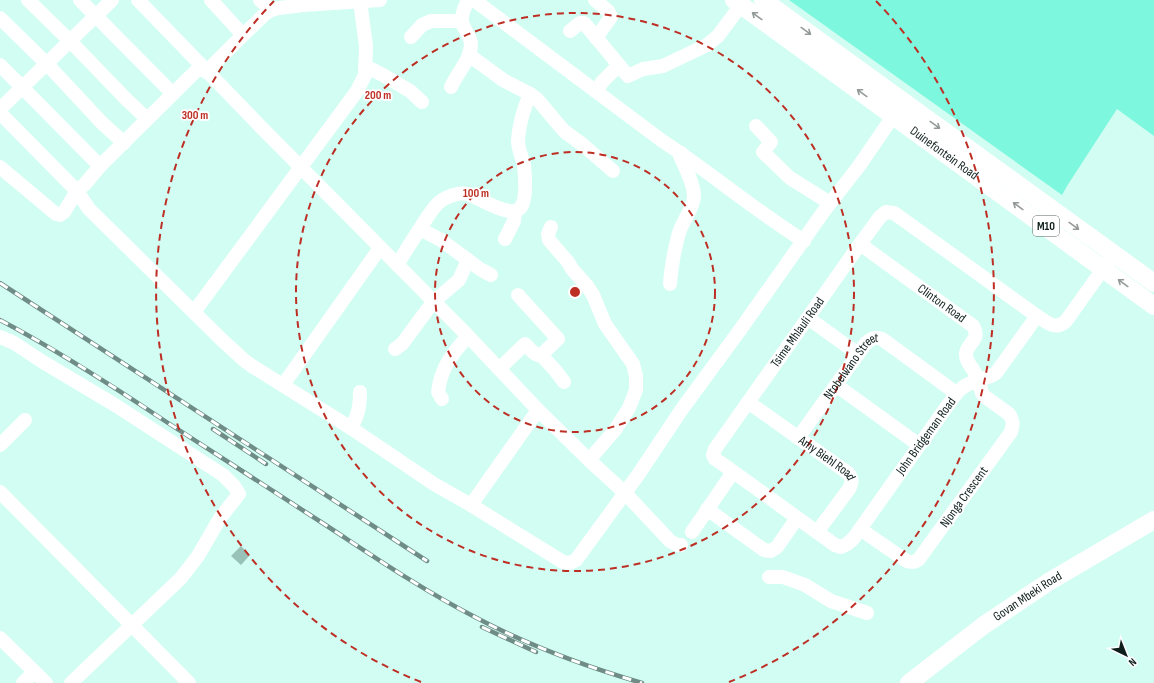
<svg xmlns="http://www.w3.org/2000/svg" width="1154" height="683" viewBox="0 0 1154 683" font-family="'Sofia Sans Condensed',sans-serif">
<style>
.green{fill:#7ef7df}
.building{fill:#98c1b7}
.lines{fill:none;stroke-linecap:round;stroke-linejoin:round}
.minor{stroke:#fff;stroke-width:14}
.major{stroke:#fff;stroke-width:18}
.rail-casing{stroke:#6f8d86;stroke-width:4.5}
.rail{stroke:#fff;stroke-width:3;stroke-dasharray:9;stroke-linecap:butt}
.oneway{stroke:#939a98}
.ring{fill:none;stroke:#bd2f24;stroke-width:2;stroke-dasharray:7 5}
.labels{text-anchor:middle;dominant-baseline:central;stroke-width:3.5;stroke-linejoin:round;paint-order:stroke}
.shield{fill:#fff;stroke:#56625f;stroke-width:1}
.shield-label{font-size:12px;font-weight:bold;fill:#0e1e1b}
.street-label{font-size:13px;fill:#0e1e1b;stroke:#fff}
.centre{fill:#bd2f24;stroke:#fff;stroke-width:2}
.ring-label{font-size:12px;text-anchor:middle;font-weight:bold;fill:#bd2f24;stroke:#fff;stroke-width:3.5;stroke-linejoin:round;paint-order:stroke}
</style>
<rect width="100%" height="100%" fill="#d2fdf3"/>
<polygon class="green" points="789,0 1154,0 1154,136 1117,109 1067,186 1062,195"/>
<polygon class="building" points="241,546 250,555 241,565 231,556"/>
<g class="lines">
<g class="minor">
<polyline points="28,0 70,41 126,99 147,119"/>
<polyline points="80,0 173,94"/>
<polyline points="138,0 258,124 468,336 538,410 589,460 625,493 670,541 677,545 681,545"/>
<polyline points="211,0 243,35"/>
<polyline points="260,0 271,10"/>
<path d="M474 0 661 140C710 172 754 210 804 241"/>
<polyline points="595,0 608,11 611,17 596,38"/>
<polyline points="0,18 47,64 102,123 124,143"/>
<polyline points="570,31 580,23 584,23 628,76 643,69 663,66 707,45 718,36 741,5"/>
<polyline points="411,37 422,25 431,21 462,21"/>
<polyline points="469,55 503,80 530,94 537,99 564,131 583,145 613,171"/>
<polyline points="0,65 100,166"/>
<polyline points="365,66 383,75 410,91 422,102"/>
<polyline points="206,72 243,35 265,14 271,10 279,8 303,5 380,0"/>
<path d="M451 87C457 73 470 61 471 45 471 35 463 30 462 21 461 14 465 6 468 0"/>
<polyline points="597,92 602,82 619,65"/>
<polyline points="0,109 112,0"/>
<polyline points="0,113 77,191 89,209 222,340 245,361 252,366 351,428 434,484 471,505 563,562 570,563 576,560 638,475 682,409 740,330 824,211 859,166 898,109"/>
<polyline points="756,126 771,142 763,152 790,178 830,203"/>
<polyline points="0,167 56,214 60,215 64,212 77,191 85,184 100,166 201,66"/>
<polyline points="551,227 548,234 549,240 568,262 572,269 587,286 593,295 605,324 633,364 636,376 636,390 629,408 615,430 589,460"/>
<polyline points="420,229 441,240 468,260"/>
<polyline points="505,239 514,221 515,211"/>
<path id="s1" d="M860 244 973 326C981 340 968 342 966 353 965 361 972 367 975 373 979 379 980 386 982 393L984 396 1009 414C1014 421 1013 425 1011 432L919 559C914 563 910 563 905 560L860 529"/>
<path d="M397 265C405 252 413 239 421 227 427 218 433 206 442 200 449 196 459 192 468 194 480 198 512 220 521 207 527 199 525 175 524 165 522 157 518 149 518 141 519 124 523 110 530 94"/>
<path d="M670 284C671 269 675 245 680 230 684 220 694 206 694 196 694 184 685 167 680 156L681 153"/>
<polyline points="518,295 558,339 541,355"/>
<polyline points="194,312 357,91 365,75 366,46 360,1"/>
<path id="s2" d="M1037 316 996 373C986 380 972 380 962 388 959 390 957 393 955 395L853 539 847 544 841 547 835 545 721 463 715 459 713 455 715 449 860 244 880 217 886 212 894 213 1037 316C1047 322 1055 331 1066 321L1108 262"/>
<polyline points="808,318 858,354"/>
<polyline points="0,337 14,343 43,362 115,405 223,475 234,486 239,494 220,518 198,556 181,578 71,683"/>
<polyline points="395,349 402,344 433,302 459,280 468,260 480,269 491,275"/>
<path d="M499 369 525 344C529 348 535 356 541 355L555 370 564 382"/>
<polyline points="283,385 380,248"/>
<polyline points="836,385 919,445"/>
<path d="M442 399 438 392C441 367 452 354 468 336"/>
<path id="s3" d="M748 402 848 473C853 479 852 482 849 489L817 532"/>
<path d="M351 428C358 415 360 407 360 392"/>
<path id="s4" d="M798 438 866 343C871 339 875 336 882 339L956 393"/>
<polyline points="0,445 25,420"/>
<polyline points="0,492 189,683"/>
<polyline points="471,505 538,410"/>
<polyline points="707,509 764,550 771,551 777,547 797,518"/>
<polyline points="692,532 733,472"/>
<polyline points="769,577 783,577 805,585 831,601 867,613"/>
<polyline points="0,638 46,683"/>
<polyline points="23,683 34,672"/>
</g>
<g class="major">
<path id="s5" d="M734 0 1154 306"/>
<polyline points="763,0 1154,283"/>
<path id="s6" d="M909 683 984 625 1050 581 1154 520"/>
</g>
<g class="rail-casing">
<g id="rail">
<polyline points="0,283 427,561"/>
<path d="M0 320C57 350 111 385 165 421 218 455 271 490 324 524 373 556 421 589 473 616 527 645 584 666 642 683"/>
<polyline points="213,429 266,464"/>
<polyline points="482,627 536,652"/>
</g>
</g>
<use href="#rail" class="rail"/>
</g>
<defs><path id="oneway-shaft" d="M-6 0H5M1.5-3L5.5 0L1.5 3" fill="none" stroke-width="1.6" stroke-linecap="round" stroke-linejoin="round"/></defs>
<g class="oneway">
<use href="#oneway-shaft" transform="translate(757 16) rotate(-144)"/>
<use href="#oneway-shaft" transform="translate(806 31) rotate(36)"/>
<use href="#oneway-shaft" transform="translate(862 93) rotate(-144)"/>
<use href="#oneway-shaft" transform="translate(935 125) rotate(36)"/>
<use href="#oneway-shaft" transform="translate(1018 206) rotate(-144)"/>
<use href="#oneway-shaft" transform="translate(1074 226) rotate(36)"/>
<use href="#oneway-shaft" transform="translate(1123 283) rotate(-144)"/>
</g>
<g class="ring">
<circle cx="575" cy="292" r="140"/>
<circle cx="575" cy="292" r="279"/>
<path d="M421 682A419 419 0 0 1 274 1M876 1A419 419 0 0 1 729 682"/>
</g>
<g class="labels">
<rect class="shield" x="1033" y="216" width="26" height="20" rx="3"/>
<g class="shield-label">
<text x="1046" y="226">M10</text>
</g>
<g class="street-label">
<text stroke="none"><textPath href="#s5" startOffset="260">Duinefontein Road</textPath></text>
<text stroke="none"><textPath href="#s1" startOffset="101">Clinton Road</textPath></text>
<text stroke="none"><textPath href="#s2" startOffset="616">Tsime Mhlauli Road</textPath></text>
<text stroke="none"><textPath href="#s4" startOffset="90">Ntobelwano Street</textPath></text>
<text transform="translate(926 436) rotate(-54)">John Bridgeman Road</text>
<text stroke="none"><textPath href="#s3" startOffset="97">Amy Biehl Road</textPath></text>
<text transform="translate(964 497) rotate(-54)">Njonga Crescent</text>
<text stroke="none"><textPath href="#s6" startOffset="147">Govan Mbeki Road</textPath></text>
</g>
</g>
<circle cx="575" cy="292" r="6" class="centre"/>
<g class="ring-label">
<text x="378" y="99">200 m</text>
<text x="195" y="119">300 m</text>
<text x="476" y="197">100 m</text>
</g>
<g transform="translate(1126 655) rotate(137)" stroke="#ffffff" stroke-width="3" paint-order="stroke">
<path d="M0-3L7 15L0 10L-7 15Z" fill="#0e1e1b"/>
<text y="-6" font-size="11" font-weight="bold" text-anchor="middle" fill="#0e1e1b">N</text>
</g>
</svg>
